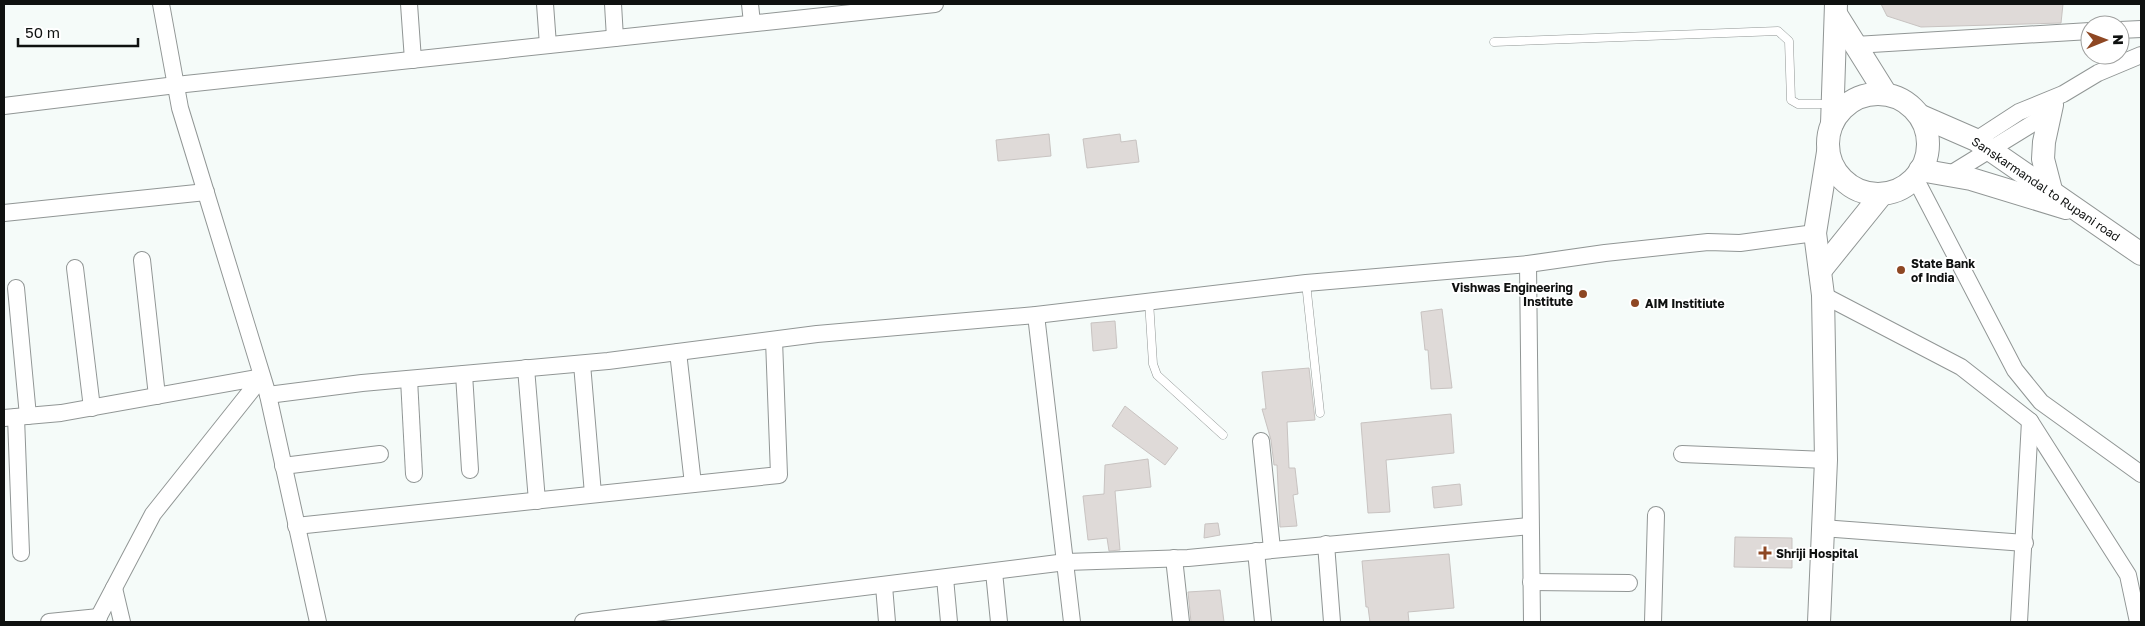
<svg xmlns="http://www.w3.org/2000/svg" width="2145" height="626" viewBox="0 0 2145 626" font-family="'Golos Text',sans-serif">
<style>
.building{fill:#dfdad8;stroke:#c8c3c1}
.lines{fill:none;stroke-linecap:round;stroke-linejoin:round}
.lane-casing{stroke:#919695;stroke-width:9}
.street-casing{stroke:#919695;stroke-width:18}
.secondary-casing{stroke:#919695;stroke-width:24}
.lane{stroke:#fff;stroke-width:8}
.street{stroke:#fff;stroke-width:16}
.secondary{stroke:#fff;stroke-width:22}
.poi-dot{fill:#8e4723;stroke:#fff;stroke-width:2}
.labels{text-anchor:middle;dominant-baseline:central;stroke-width:4;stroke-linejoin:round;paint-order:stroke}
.street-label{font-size:12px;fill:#0f1110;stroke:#fff}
.poi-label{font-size:12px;font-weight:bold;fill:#0f1110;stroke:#fff;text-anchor:start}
</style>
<rect width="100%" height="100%" fill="#f5fbf9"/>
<g class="building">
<polygon points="1881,4 2063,4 2061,23 1921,27 1887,16"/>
<polygon points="1049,134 1051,156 998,161 996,140"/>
<polygon points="1120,134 1121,142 1136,140 1139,162 1087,168 1083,139"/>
<polygon points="1442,309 1452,388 1431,389 1428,350 1425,350 1421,312"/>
<polygon points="1115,321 1117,348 1093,351 1091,323"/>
<polygon points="1309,368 1315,420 1287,422 1289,468 1295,468 1298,494 1293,495 1297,526 1280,527 1277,465 1274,465 1271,440 1262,409 1266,409 1262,372"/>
<polygon points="1125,406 1178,448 1165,465 1112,426"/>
<polygon points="1451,414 1454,453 1386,460 1390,512 1368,513 1361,423"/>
<polygon points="1148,459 1151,487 1115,491 1120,550 1109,551 1107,538 1088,540 1083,496 1104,494 1105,465"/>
<polygon points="1460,484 1462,505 1434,508 1432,487"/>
<polygon points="1218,523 1220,535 1204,538 1205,524"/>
<polygon points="1735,537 1792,538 1792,568 1734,567"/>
<polygon points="1449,554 1454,608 1408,612 1409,622 1370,622 1368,607 1366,607 1362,561"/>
<polygon points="1220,590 1224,622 1191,622 1188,592"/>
</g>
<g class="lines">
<g class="lane-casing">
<g id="lane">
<polyline points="1494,42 1778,31 1789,41 1791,100 1798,104 1831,104"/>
<polyline points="1306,283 1320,413"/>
<polyline points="1149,301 1153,364 1157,375 1223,435"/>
</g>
</g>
<g class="street-casing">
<g id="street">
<polyline points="161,4 180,108 268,395 318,622"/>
<polyline points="409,4 413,60"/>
<polyline points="545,4 548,45"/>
<polyline points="613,4 615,38"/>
<polyline points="750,4 752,23"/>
<polyline points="2120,30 2141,29"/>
<polyline points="1855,45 2090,31"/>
<polyline points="4,106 176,85 935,4"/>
<polyline points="1976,140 2019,112 2063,94 2098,73 2141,55"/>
<polyline points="1949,175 2040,119 2052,105"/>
<polyline points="1915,178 2015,370 2041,402 2141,474"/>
<polyline points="4,213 206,192"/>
<polyline points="142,260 157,396"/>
<polyline points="1528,264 1532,622"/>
<polyline points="75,268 92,408"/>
<polyline points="16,288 28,416"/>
<polyline points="1823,295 1961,367 2030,421 2128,575 2138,622"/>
<polyline points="1036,315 1072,622"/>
<polyline points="678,352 693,484"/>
<polyline points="582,364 593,494"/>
<polyline points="526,368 537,501"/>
<polyline points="464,374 470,470"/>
<polyline points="409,379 414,474"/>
<polyline points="268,395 362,383 608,361 817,334 1036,315 1306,283 1528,264 1605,253 1708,242 1740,243 1815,233"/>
<polyline points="16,417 21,553"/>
<polyline points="4,418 61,413 262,377 153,514 96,622"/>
<polyline points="1261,441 1272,549"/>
<polyline points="1682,454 1826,460"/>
<polyline points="283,466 380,454"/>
<polyline points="296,526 779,475 774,340"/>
<polyline points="1822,528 2025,543"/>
<polyline points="1326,544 1332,622"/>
<polyline points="1256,551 1263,622"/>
<polyline points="1174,558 1181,622"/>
<polyline points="994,572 999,622"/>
<polyline points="945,578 949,622"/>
<polyline points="1531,582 1629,583"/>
<polyline points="884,586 887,622"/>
<polyline points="114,588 122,622"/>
<polyline points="49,622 99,617"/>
<polyline points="583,622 1066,562 1188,558 1530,526"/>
<polyline points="1653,622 1656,515"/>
<polyline points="2019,622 2030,421"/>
</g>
</g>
<g class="secondary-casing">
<g id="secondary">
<polyline points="1836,14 1886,94"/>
<circle cx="1878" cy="144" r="50"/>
<polyline points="1921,116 1976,140 2141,254"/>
<polyline points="1832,124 1836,4"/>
<polyline points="1920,170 1971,179 2066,208"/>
<polyline points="2051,190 2043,159 2044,142 2052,105"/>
<polyline points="1820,271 1882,194"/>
<polyline points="1819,622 1826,460 1823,295 1815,233 1828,152"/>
</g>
</g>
<use href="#lane" class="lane"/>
<use href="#street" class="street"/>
<use href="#secondary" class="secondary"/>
</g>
<g class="poi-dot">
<circle cx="1901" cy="270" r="5"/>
<circle cx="1583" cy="294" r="5"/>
<circle cx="1635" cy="303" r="5"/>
<path d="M1762.5 545.5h5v5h5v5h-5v5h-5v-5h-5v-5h5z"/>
</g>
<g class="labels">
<g class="street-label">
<text transform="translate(2046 189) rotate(34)">Sanskarmandal to Rupani road</text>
</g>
<g class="poi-label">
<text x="1911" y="263">State Bank<tspan x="1911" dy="14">of India</tspan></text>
<text x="1573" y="287" text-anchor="end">Vishwas Engineering<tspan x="1573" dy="14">Institute</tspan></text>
<text x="1645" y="303">AIM Institiute</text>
<text x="1776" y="553">Shriji Hospital</text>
</g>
</g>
<rect width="2145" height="626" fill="none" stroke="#0f1110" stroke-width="10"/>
<g transform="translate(2105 40) rotate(89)"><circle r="24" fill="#ffffff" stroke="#9fa09f"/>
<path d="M0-4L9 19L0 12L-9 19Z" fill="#8e4723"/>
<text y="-8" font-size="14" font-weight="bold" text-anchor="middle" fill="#0f1110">N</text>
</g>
<path d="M18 38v8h120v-8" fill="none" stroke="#0f1110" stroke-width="2.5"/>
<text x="25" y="38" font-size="15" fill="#0f1110" stroke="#ffffff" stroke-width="4" paint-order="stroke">50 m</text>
</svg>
